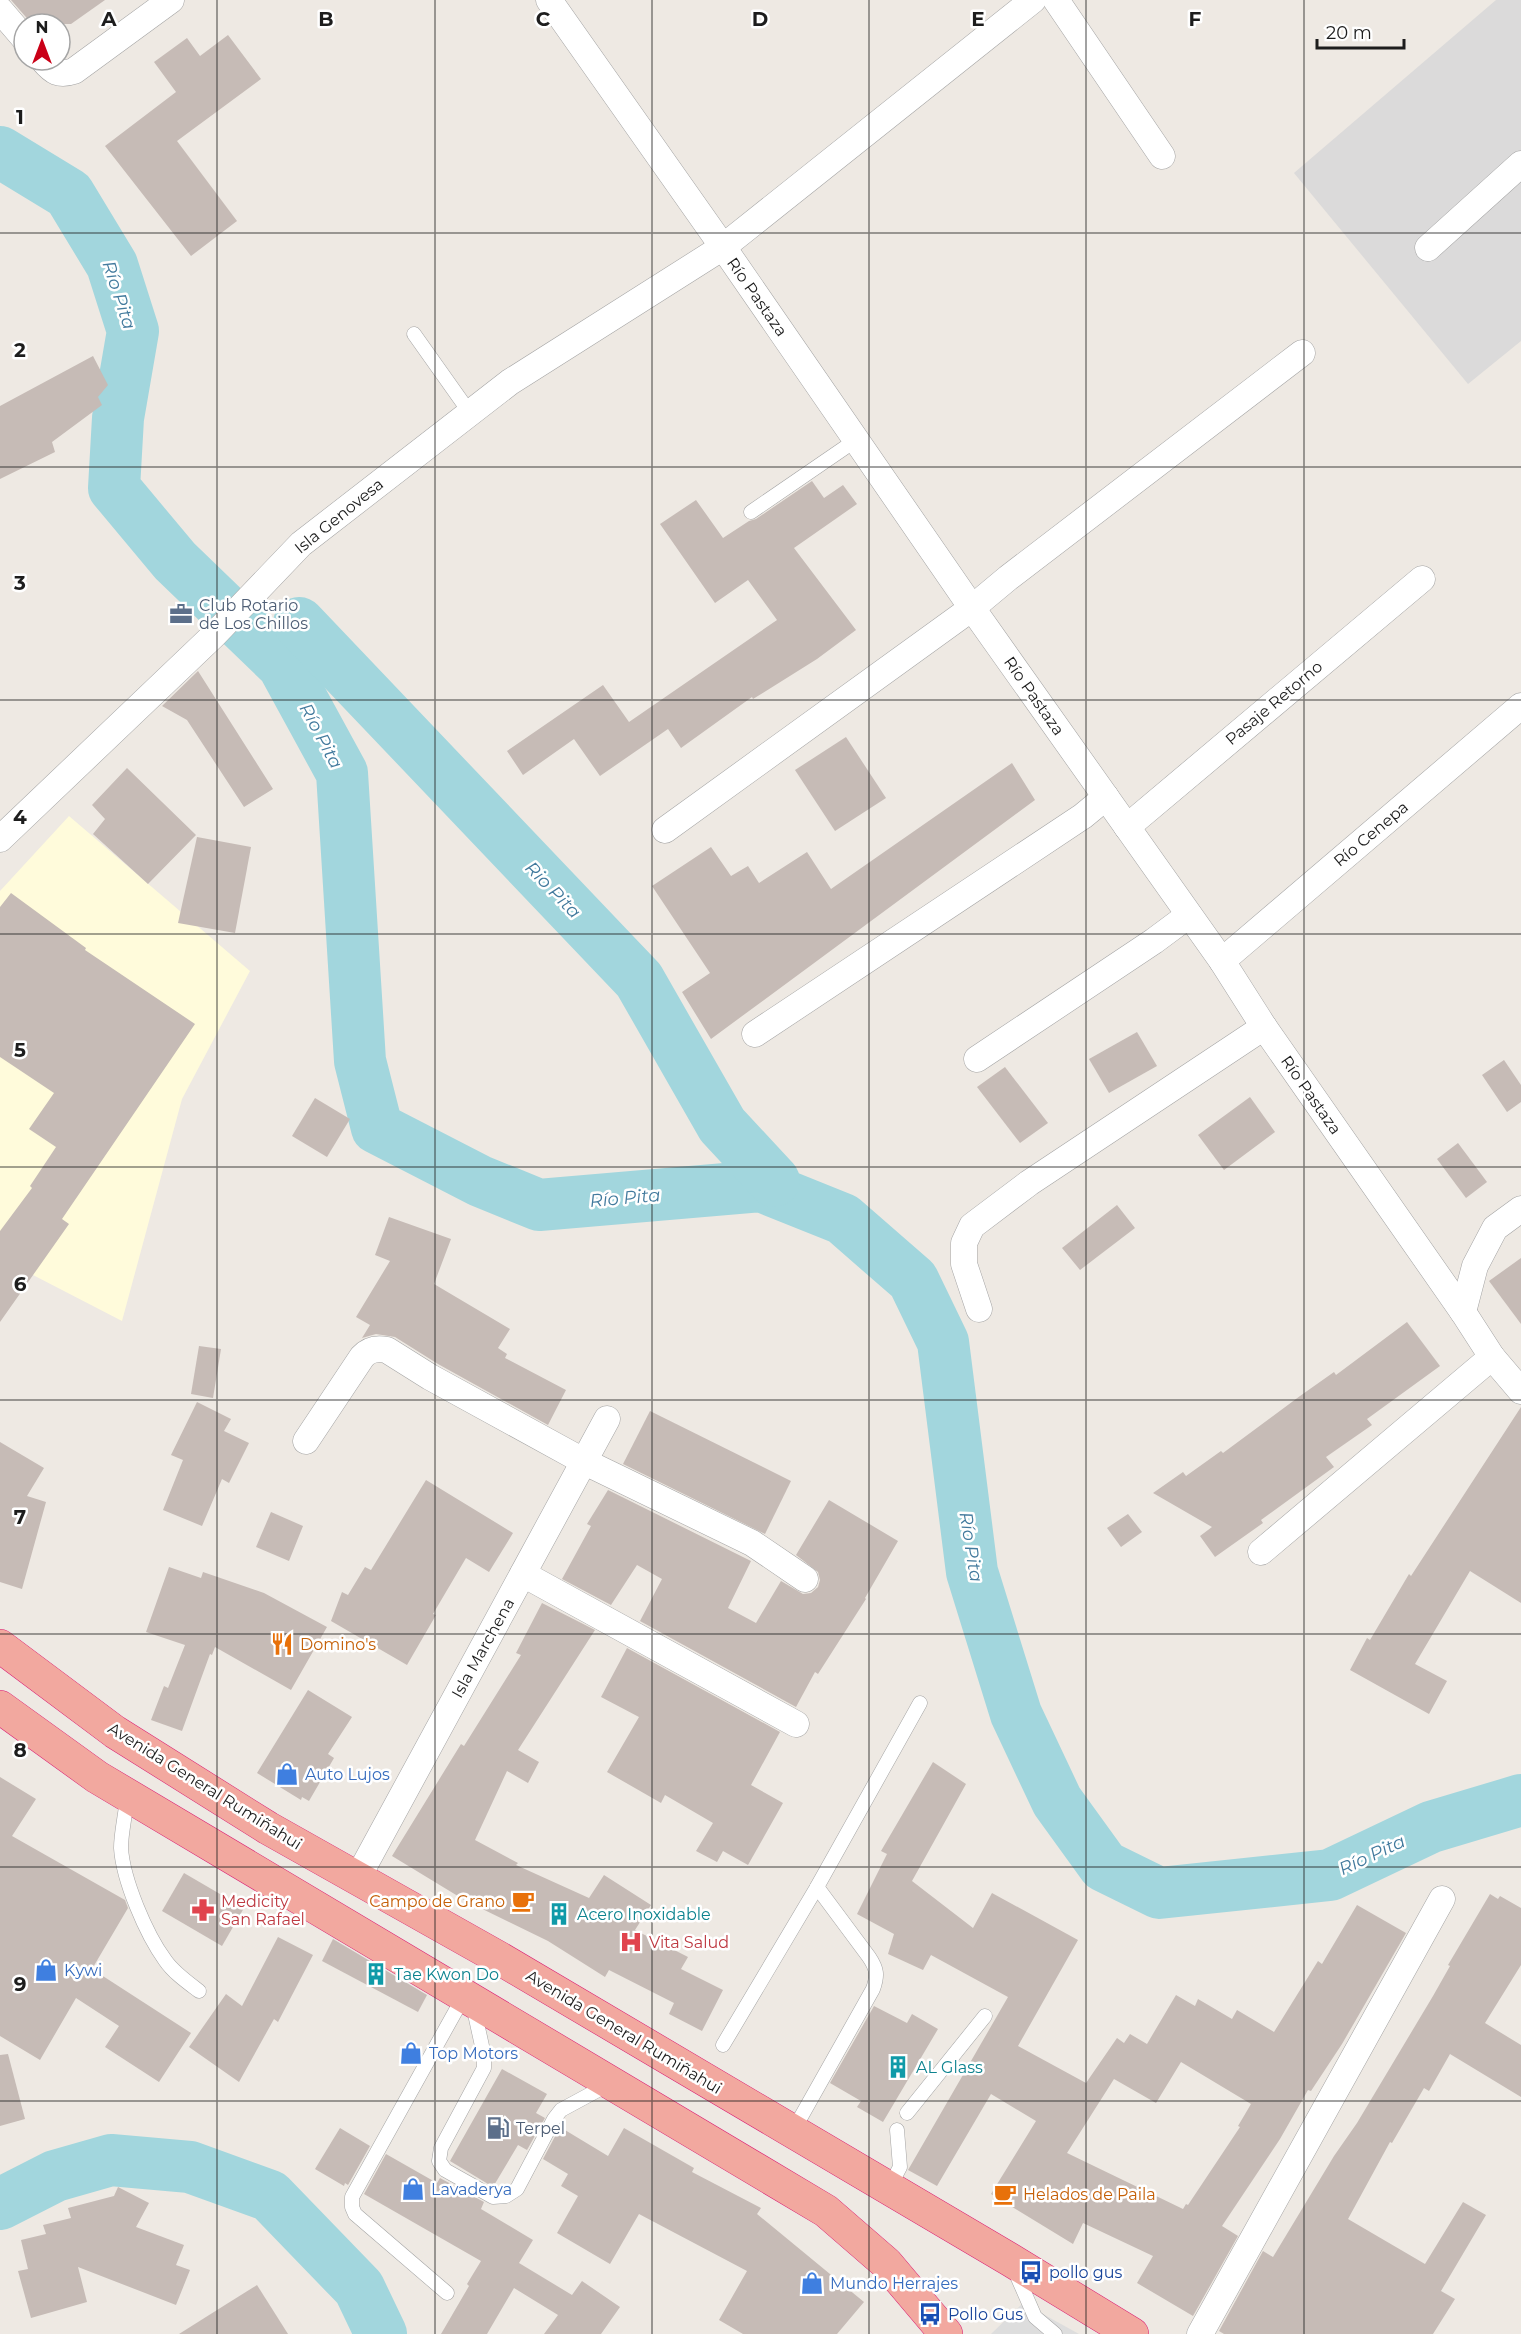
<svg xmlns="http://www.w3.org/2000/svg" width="1521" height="2334" viewBox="0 0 1521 2334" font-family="Montserrat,sans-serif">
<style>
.residential{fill:#dbdada}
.education{fill:#fffbdb}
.parking{fill:#ddd}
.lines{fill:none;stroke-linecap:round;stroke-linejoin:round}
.river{stroke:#a2d6dd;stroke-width:52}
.building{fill:#c6bbb6;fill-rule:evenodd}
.service-casing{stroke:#a4a4a4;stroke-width:15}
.minor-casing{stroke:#a4a4a4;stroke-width:27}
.trunk-casing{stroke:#da2176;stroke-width:34}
.service{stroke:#fff;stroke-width:14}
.minor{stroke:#fff;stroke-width:26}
.trunk{stroke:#f2a89f;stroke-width:33}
.grid{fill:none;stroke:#1d1d1d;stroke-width:1.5;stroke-opacity:0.55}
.labels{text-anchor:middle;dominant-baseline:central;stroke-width:5;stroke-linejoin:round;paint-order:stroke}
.street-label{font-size:16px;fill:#1d1d1d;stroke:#fff}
.service-label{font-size:16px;fill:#4e5e75;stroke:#fff;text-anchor:start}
.food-label{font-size:16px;fill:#c56008;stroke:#fff;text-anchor:start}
.shop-label{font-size:16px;fill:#366cbe;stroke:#fff;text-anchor:start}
.health-label{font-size:16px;fill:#be3a42;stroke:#fff;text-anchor:start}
.culture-label{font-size:16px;fill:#0d838f;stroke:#fff;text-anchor:start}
.transit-label{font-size:16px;fill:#164399;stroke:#fff;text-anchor:start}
.water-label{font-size:18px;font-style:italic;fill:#427a9d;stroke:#fff}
.grid-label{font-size:20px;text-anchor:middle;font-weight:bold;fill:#1d1d1d;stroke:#fff;stroke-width:5;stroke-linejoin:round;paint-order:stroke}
</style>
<rect width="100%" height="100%" fill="#eee9e3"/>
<polygon class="residential" points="1496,0 1521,0 1521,341 1468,384 1294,173"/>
<polygon class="education" points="69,816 250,971 182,1099 122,1321 33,1275 0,1254 0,891"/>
<polygon class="parking" points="1023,2303 1079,2334 991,2334"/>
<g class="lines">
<g class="river">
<polyline points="0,152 69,194 112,265 133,331 118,418 114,488 175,561 283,665 342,773 360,1061 377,1128 480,1181 539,1205 761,1186 843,1219 913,1280 943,1342 972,1572 1016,1714 1057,1801 1104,1866 1159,1893 1330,1875 1431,1827 1521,1800"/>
<polyline points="299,623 639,980 722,1125 774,1181"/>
<polyline points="0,2204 55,2176 111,2160 190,2167 270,2196 359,2288 381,2334"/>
</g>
</g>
<g class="building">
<polygon points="11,0 105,0 71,24 32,24"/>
<polygon points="228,35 261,79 177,141 237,221 191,256 105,146 176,92 154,62 187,38 200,56"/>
<polygon points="93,356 108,385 98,397 102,405 52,442 55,452 0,479 0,406"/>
<polygon points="812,481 824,498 843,485 857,504 794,548 856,630 817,659 753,699 752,697 681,748 668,729 600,776 574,739 523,775 507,751 603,685 629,722 777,620 748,580 715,603 660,524 696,500 723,538 749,521 756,519"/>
<polygon points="198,671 273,789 244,807 187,720 162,706"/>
<polygon points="846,737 886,798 835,831 795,770"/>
<polygon points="1012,763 1035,800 711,1039 682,992 710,973 652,886 711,847 731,876 748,866 759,883 807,852 831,889"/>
<polygon points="127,768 196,835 148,884 93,834 105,819 92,805"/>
<polygon points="197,837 251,847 235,933 178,923"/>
<polygon points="11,893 86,948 85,950 195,1024 62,1219 69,1224 0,1322 0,1231 32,1188 30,1186 56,1147 29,1129 54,1093 0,1057 0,907"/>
<polygon points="1137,1032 1157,1066 1109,1093 1089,1059"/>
<polygon points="1504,1060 1521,1085 1521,1102 1507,1112 1482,1075"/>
<polygon points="1005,1067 1048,1123 1020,1143 977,1087"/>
<polygon points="1250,1097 1275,1132 1224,1170 1198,1135"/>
<polygon points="315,1098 350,1119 327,1157 292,1136"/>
<polygon points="1458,1143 1487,1182 1466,1198 1437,1159"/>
<polygon points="1117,1205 1135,1228 1080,1270 1062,1248"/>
<polygon points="389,1217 451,1239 434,1284 510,1329 498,1348 507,1354 505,1358 566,1390 548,1425 438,1364 395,1337 376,1334 362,1338 370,1325 356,1317 390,1261 375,1255"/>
<polygon points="1521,1258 1521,1324 1489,1281"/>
<polygon points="1407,1322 1440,1366 1367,1419 1372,1425 1326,1457 1334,1467 1261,1520 1263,1523 1215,1557 1200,1536 1212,1527 1153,1493 1183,1472 1186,1476 1221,1451 1223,1453 1300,1396 1334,1372 1336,1375"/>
<polygon points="199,1346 221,1349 213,1398 191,1394"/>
<polygon points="197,1402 231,1419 224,1431 249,1443 229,1483 222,1479 202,1526 163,1510 183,1460 171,1455"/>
<polygon points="1521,1407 1521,1603 1470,1571 1415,1664 1447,1681 1429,1714 1350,1670 1367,1638 1370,1640 1409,1574 1411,1576"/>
<polygon points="650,1411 791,1481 765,1534 623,1464"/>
<polygon points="0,1442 44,1468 27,1496 46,1502 22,1589 0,1582"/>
<polygon points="426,1480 513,1533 489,1572 466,1558 433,1614 436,1615 407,1665 331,1621 342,1592 348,1595 365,1567 371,1570"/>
<polygon points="608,1490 751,1561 728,1608 756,1623 781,1581 803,1594 811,1593 818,1587 820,1580 818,1572 796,1555 829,1500 898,1541 865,1598 866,1599 818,1674 815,1672 796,1707 640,1621 662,1579 637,1565 611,1605 562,1579 591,1526 587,1524"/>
<polygon points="271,1512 303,1526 289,1561 256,1547"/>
<polygon points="1128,1514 1142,1532 1121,1547 1107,1528"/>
<polygon points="169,1567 201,1578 203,1572 264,1593 327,1627 291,1690 215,1647 212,1655 210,1654 182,1731 151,1720 164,1686 168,1688 185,1645 146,1632"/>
<polygon points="542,1603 595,1630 518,1750 539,1762 528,1783 507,1771 475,1840 518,1863 516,1865 589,1898 604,1875 651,1905 635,1930 688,1957 681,1969 723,1990 702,2031 669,2014 674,2003 609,1970 605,1977 548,1941 466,1901 392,1856 461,1744 464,1746 521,1655 516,1653"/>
<polygon points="627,1648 780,1732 751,1785 783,1803 748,1865 723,1851 717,1862 696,1851 713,1823 665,1795 661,1803 607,1772 639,1717 601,1697"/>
<polygon points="308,1690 352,1717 328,1754 334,1758 309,1801 302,1797 301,1800 257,1773"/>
<path d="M933 1762 966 1784 912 1881 973 1928 992 1893 1078 1940 1018 2046 1086 2083 1117 2038 1124 2043 1130 2034 1147 2044 1176 1995 1195 2006 1198 1999 1232 2019 1237 2010 1274 2032 1318 1961 1322 1964 1357 1905 1406 1933 1342 2044 1311 2091 1308 2090 1280 2139 1222 2226 1238 2236 1193 2316 1137 2283 1153 2256 1083 2223 1073 2244 991 2194 1036 2121 991 2094 937 2186 908 2170 1008 1997 931 1955 923 1970 888 1954 894 1934 857 1914 887 1854 881 1851ZM1181 2062 1251 2104 1238 2126 1240 2127 1188 2205 1186 2204 1183 2209 1067 2153 1114 2079 1156 2103Z"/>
<polygon points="0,1777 36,1799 12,1836 125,1900 128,1908 92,1969 191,2033 159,2082 105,2047 119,2026 76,1998 40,2060 0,2036"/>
<polygon points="184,1873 244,1908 222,1946 162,1911"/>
<polygon points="1490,1894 1498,1899 1500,1896 1521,1908 1521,1965 1485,2023 1521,2045 1521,2097 1450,2054 1429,2091 1424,2088 1392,2143 1390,2142 1348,2219 1425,2264 1463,2202 1486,2215 1441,2291 1455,2299 1433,2334 1224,2334 1219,2331 1263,2251 1273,2257 1334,2156 1357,2123 1433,1996 1450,1966 1448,1965"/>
<polygon points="278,1937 313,1955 278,2022 274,2019 239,2082 189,2047 226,1994 242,2006"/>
<polygon points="333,1939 427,1995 418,2012 322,1961"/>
<polygon points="874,2006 907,2023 912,2014 938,2029 883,2122 857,2107 861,2101 830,2083"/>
<polygon points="8,2054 25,2119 0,2126 0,2055"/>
<polygon points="502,2069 547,2094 536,2113 545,2118 527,2150 518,2145 493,2187 450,2161"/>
<polygon points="560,2127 608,2156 624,2128 694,2168 692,2172 761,2208 757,2214 864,2302 837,2334 743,2334 719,2320 747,2271 639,2214 610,2264 557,2233 578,2196 561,2186 568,2174 543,2159"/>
<polygon points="340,2128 370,2146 348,2185 345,2183 344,2186 315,2169"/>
<polygon points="386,2154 437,2183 440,2178 484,2202 481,2209 533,2240 519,2263 572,2295 582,2281 620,2307 601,2334 544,2334 558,2315 514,2288 487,2334 441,2334 469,2286 467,2284 481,2261 364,2194"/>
<polygon points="118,2187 149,2203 136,2227 184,2245 176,2265 190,2270 176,2305 78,2267 87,2302 31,2318 18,2271 28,2269 21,2240 46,2234 43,2225 71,2218 68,2208 114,2196"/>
<polygon points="257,2285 288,2334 179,2334 225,2305"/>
</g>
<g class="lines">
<g class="service-casing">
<g id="service">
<polyline points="414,334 470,413"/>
<polyline points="751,512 856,440"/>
<path d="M127 1797C126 1813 121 1832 121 1848 123 1880 146 1934 165 1960 173 1972 187 1982 199 1991"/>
<polyline points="473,2005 484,2055 484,2068 441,2148 439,2161 445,2170 493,2197 506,2196 517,2189 554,2119 561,2110 611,2083"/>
<polyline points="723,2045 817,1887 920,1703"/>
<polyline points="907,2113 985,2016"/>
<path d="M793 2131 873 1989C878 1975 877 1969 869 1957L817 1887"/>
<polyline points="889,2188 900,2167 897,2130"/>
<polyline points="1014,2269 1035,2317 1055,2334"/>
<polyline points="447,2293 355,2214 352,2207 352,2197 464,1996"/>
</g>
</g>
<g class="minor-casing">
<g id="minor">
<polyline points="549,0 723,247 972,608 1222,961 1264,1027 1463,1312 1492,1357 1521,1391"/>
<polyline points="1056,0 1162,156"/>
<polyline points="0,10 24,38"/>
<path d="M43 60C53 72 59 76 74 71L171 0"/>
<polyline points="1428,248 1521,164"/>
<polyline points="1127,827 1422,579"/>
<polyline points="665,830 972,608 1008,578 1302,353"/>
<polyline points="0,839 214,635 301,544 510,382 723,247 1033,0"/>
<polyline points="1222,961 1521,706"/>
<polyline points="755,1034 1083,816 1106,797"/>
<polyline points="977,1059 1154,941 1189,915"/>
<polyline points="979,1309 964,1264 964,1243 972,1226 1029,1183 1264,1027"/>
<polyline points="1463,1312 1475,1266 1495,1228 1521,1209"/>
<path d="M306 1441 362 1357C369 1349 377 1348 387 1350L430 1377 585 1462 752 1543 805 1579"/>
<polyline points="1261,1552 1492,1357"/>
<polyline points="523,1574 796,1724"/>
<polyline points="358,1877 607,1419"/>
<polyline points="1200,2334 1442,1899"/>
</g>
</g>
<g class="trunk-casing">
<g id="trunk">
<polyline points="0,1646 115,1732 268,1828 499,1958 1009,2259 1132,2334"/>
<polyline points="0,1707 97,1777 826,2211 886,2263 946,2334"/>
</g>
</g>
<use href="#service" class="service"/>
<use href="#minor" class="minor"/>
<use href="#trunk" class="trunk"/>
</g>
<path class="grid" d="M217 0V2334M435 0V2334M652 0V2334M869 0V2334M1086 0V2334M1304 0V2334M0 233H1521M0 467H1521M0 700H1521M0 934H1521M0 1167H1521M0 1400H1521M0 1634H1521M0 1867H1521M0 2101H1521"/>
<defs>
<g id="office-bare" transform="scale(1.8)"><path d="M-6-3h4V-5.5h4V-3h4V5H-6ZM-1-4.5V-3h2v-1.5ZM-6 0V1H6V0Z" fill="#5c6f8a" stroke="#fff" stroke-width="2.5" paint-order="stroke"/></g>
<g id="restaurant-bare" transform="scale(1.8)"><path d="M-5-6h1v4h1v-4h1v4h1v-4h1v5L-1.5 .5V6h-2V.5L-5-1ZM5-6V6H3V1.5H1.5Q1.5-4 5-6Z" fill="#e8710a" stroke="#fff" stroke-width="2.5" paint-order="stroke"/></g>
<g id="shop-bare" transform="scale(1.8)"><path d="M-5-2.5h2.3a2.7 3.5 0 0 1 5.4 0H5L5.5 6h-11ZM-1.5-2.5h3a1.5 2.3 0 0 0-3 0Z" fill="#3f7fe0" stroke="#fff" stroke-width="2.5" paint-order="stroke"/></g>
<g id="cafe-bare" transform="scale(1.8)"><path d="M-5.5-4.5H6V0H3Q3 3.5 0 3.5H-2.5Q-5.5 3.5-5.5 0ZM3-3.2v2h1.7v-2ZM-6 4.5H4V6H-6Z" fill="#e8710a" stroke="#fff" stroke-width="2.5" paint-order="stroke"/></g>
<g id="pharmacy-bare" transform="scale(1.8)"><path d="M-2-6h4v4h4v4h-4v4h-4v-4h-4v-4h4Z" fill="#e0444e" stroke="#fff" stroke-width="2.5" paint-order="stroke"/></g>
<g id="building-bare" transform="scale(1.8)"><path d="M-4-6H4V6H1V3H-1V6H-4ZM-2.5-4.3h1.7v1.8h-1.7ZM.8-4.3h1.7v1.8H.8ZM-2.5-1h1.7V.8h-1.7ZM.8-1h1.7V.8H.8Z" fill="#0f9aa8" stroke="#fff" stroke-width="2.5" paint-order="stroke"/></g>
<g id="hospital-bare" transform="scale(1.8)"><path d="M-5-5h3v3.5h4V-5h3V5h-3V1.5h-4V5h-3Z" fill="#e0444e" stroke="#fff" stroke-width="2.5" paint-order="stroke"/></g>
<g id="fuel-bare" transform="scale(1.8)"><path d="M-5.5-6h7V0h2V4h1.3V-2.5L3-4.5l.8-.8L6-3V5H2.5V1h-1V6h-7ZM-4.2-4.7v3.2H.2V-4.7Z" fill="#5c6f8a" stroke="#fff" stroke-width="2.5" paint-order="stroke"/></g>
<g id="bus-bare" transform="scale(1.8)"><path d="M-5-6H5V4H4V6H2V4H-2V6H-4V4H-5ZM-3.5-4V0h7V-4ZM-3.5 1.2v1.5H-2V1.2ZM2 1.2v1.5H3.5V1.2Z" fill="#1a4fb4" stroke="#fff" stroke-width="2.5" paint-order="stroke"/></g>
</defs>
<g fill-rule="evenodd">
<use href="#office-bare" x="181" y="614"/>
<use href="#restaurant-bare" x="282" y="1644"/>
<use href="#shop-bare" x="287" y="1774"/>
<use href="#cafe-bare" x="523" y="1901"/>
<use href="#pharmacy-bare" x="203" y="1910"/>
<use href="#building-bare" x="559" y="1914"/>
<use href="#hospital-bare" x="631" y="1942"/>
<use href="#shop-bare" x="46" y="1970"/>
<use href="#building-bare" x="376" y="1974"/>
<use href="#shop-bare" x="411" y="2053"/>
<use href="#building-bare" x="898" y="2067"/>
<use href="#fuel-bare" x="498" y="2128"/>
<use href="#shop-bare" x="413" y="2189"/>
<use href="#cafe-bare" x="1005" y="2194"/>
<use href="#bus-bare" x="1031" y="2272"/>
<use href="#shop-bare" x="812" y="2283"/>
<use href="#bus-bare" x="930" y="2314"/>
</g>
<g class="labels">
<g class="street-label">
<text transform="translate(757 297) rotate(55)">Río Pastaza</text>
<text transform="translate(339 516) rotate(-39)">Isla Genovesa</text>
<text transform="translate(1034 696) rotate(55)">Río Pastaza</text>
<text transform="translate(1274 703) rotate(-40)">Pasaje Retorno</text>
<text transform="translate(1371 834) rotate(-40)">Río Cenepa</text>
<text transform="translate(1311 1095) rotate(55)">Río Pastaza</text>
<text transform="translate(483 1648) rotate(-61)">Isla Marchena</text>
<text transform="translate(205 1786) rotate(32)">Avenida General Rumiñahui</text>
<text transform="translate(624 2032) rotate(31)">Avenida General Rumiñahui</text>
</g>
<g class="service-label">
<text x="199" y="605">Club Rotario<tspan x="199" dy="18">de Los Chillos</tspan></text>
<text x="516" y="2128">Terpel</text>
</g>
<g class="food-label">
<text x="300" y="1644">Domino's</text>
<text x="505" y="1901" text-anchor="end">Campo de Grano</text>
<text x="1023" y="2194">Helados de Paila</text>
</g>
<g class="shop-label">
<text x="305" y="1774">Auto Lujos</text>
<text x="64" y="1970">Kywi</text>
<text x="429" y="2053">Top Motors</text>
<text x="431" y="2189">Lavaderya</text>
<text x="830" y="2283">Mundo Herrajes</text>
</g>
<g class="health-label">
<text x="221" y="1901">Medicity<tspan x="221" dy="18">San Rafael</tspan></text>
<text x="649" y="1942">Vita Salud</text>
</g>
<g class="culture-label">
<text x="577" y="1914">Acero Inoxidable</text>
<text x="394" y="1974">Tae Kwon Do</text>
<text x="916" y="2067">AL Glass</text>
</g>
<g class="transit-label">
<text x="1049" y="2272">pollo gus</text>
<text x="948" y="2314">Pollo Gus</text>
</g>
<g class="water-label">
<text transform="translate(119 295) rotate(72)">Río Pita</text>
<text transform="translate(321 736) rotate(62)">Río Pita</text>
<text transform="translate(553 890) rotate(46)">Rio Pita</text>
<text transform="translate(625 1198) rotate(-5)">Río Pita</text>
<text transform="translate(971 1547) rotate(81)">Río Pita</text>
<text transform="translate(1372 1855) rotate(-25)">Río Pita</text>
</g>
</g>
<g class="grid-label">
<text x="109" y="26">A</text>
<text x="326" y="26">B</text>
<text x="543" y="26">C</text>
<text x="760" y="26">D</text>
<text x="978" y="26">E</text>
<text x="1195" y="26">F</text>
<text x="20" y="124">1</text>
<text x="20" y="357">2</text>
<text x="20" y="590">3</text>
<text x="20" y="824">4</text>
<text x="20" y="1057">5</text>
<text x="20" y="1291">6</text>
<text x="20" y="1524">7</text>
<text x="20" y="1757">8</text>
<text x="20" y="1991">9</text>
</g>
<g transform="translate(42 42)"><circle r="28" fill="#ffffff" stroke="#a5a5a5" stroke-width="1.5"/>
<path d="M0-4.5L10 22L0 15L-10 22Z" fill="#ca0017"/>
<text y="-9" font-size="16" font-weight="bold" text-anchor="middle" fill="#1d1d1d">N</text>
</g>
<path d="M1317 39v9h87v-9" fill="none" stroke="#1d1d1d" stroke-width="3"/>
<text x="1326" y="39" font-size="18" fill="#1d1d1d" stroke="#ffffff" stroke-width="4.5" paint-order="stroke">20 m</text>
</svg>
